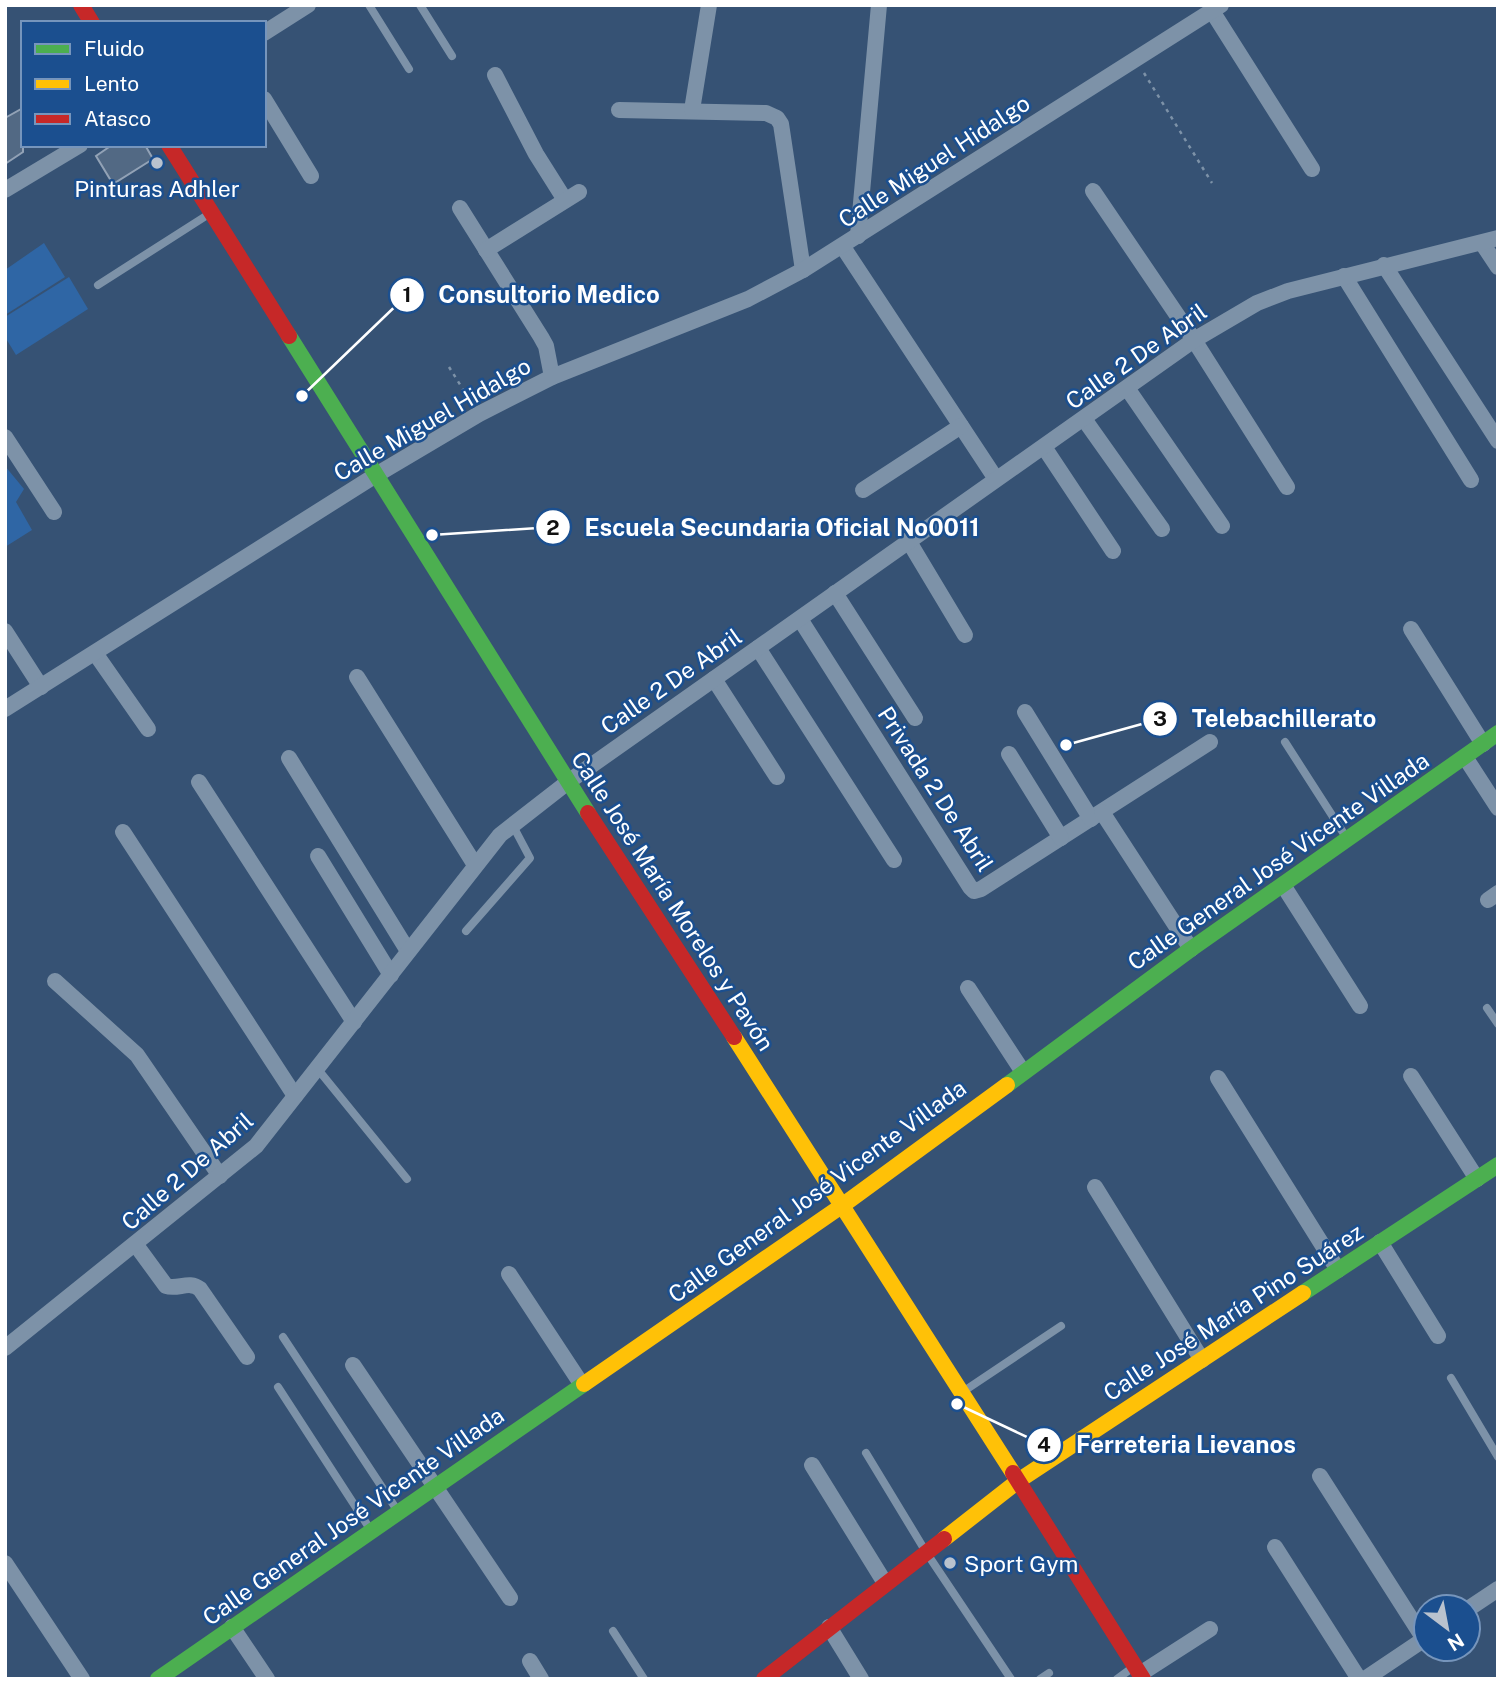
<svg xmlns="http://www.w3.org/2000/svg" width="1503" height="1684" viewBox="0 0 1503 1684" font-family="'Public Sans',sans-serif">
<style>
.green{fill:#2f66a5}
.building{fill:#526984;stroke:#92a2b6;stroke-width:2}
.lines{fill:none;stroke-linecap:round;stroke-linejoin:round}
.path{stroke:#7d92a8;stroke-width:2.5;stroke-dasharray:3.5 5;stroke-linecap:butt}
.lane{stroke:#7d92a8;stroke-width:8}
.street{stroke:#7d92a8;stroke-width:16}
.fast{stroke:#4caf50;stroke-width:16}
.slow{stroke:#ffc107;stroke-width:16}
.jam{stroke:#c62828;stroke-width:16}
.poi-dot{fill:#b9c2ce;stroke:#1b4f8f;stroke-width:2.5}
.labels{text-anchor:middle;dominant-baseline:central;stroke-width:5;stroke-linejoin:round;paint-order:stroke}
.street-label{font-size:23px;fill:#fff;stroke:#1b4f8f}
.poi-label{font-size:23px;fill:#fff;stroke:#1b4f8f}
.leader{fill:none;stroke:#fff;stroke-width:2.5}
.callout-dot{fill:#fff;stroke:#1b4f8f;stroke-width:2.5}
.mark-label{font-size:21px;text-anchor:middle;font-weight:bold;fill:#111}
.callout-label{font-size:24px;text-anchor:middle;font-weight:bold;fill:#fff;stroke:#1b4f8f;stroke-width:5;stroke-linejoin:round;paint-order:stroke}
</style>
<rect width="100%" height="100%" fill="#365274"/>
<g class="green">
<polygon points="44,243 65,277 5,315 5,270"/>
<polygon points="69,277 88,309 16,355 5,337 5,317"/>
<polygon points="5,466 24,489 16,502 32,530 5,547"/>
</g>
<g class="building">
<polygon points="23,108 23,152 5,164 5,118"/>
<polygon points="112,145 145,145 153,159 113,184 96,156"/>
</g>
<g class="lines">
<g class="path">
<polyline points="1144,73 1212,183"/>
<polyline points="449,367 471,402"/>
</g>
<g class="lane">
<polyline points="369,5 409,69"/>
<polyline points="420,5 452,56"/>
<polyline points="98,285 209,214"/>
<polyline points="1285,742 1346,837"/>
<polyline points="466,931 530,858 512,824"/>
<polyline points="1487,1008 1498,1024"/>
<polyline points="316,1067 407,1179"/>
<polyline points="283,1337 397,1510"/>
<polyline points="1451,1378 1498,1457"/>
<polyline points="278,1387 370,1529"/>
<polyline points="964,1391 1061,1326"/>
<polyline points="866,1453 926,1552 1011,1679"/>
<polyline points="613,1631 644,1679"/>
<polyline points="1040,1679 1049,1673"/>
<polyline points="1117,1679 1132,1668"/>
</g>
<g class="street">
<polyline points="1212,11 1312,169"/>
<polyline points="264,33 308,5"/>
<polyline points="495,75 536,154 565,200"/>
<polyline points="264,99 311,176"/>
<polyline points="619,110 766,113 777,118 781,124 803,270"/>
<polyline points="692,110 709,5"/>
<polyline points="5,190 80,145"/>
<polyline points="1093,191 1194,340 1287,487"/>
<polyline points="460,208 541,337 546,346 552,377"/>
<polyline points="858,236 879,5"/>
<polyline points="1482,243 1498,267"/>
<polyline points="843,247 996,479"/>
<polyline points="486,250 579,192"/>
<polyline points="1384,265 1498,441"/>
<polyline points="1344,276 1471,480"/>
<polyline points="1127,388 1222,526"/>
<polyline points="1084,419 1162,529"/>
<polyline points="5,437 54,512"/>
<polyline points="1044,447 1113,551"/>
<polyline points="863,490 961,426"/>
<polyline points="908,540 965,635"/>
<polyline points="835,593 915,718"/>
<polyline points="800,619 970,887 974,891 981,889 1210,742"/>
<polyline points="1411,629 1483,744"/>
<polyline points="5,631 41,687"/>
<polyline points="758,648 894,860"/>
<polyline points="95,653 148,729"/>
<polyline points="357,677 475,865"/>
<polyline points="714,679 777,777"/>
<polyline points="5,709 376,475 479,414 552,377 748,299 803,270 1221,5"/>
<polyline points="1025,712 1091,819"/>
<polyline points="1009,754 1061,838"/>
<polyline points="1465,757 1498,808"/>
<polyline points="289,758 408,951"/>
<polyline points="199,782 354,1022"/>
<polyline points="1102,812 1191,949"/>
<polyline points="123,832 295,1096"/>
<polyline points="318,856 391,975"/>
<polyline points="1283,885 1360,1006"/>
<polyline points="1488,900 1498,893"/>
<polyline points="55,981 137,1055 220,1176"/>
<polyline points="968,988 1023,1072"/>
<polyline points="1411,1076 1477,1179"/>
<polyline points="1218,1078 1338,1270"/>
<polyline points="1095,1187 1202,1360"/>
<polyline points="1380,1242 1438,1336"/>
<path d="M136 1245 166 1286C178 1290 189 1280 200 1289L247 1357"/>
<polyline points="509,1274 582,1385"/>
<polyline points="5,1348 256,1146 500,835 568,782 1194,340 1257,303 1288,291 1498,238"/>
<polyline points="353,1365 510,1598"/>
<polyline points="812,1465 885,1583"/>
<polyline points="1320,1476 1424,1639"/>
<polyline points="1275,1547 1359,1679"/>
<polyline points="5,1563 82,1679"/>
<polyline points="1468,1609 1498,1589"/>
<polyline points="232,1627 267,1679"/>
<polyline points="829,1627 861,1679"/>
<polyline points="530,1661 541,1679"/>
<polyline points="1140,1674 1210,1629"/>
<polyline points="1365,1679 1426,1638"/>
</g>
<g class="fast">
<polyline points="289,336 588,813"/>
<polyline points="1007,1085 1191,949 1498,733"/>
<polyline points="1303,1293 1498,1165"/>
<polyline points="158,1679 584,1384"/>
</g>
<g class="slow">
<polyline points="734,1037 1013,1473"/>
<polyline points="584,1384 843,1205 1007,1085"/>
<polyline points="944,1539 1018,1481 1303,1293"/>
</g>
<g class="jam">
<polyline points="81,5 92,23"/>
<polyline points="169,145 289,336"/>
<polyline points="588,813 734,1037"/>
<polyline points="1013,1473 1143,1679"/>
<polyline points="764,1679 944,1539"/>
</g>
</g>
<g class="poi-dot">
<circle cx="157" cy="163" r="7"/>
<circle cx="950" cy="1563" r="7"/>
</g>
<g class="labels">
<g class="street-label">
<text transform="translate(934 161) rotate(-33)">Calle Miguel Hidalgo</text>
<text transform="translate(1136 356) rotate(-35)">Calle 2 De Abril</text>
<text transform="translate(432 419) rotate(-30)">Calle Miguel Hidalgo</text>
<text transform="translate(671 681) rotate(-35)">Calle 2 De Abril</text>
<text transform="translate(936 789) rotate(57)">Privada 2 De Abril</text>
<text transform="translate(1278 861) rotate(-35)">Calle General José Vicente Villada</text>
<text transform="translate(673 901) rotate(57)">Calle José María Morelos y Pavón</text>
<text transform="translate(187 1171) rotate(-41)">Calle 2 De Abril</text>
<text transform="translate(817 1191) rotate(-36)">Calle General José Vicente Villada</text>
<text transform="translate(1233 1312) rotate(-33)">Calle José María Pino Suárez</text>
<text transform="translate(353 1516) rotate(-35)">Calle General José Vicente Villada</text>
</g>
<g class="poi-label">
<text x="157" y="188">Pinturas Adhler</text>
<text x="964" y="1563" text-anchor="start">Sport Gym</text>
</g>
</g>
<path class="leader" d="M302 396L407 295M432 535L553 527M1066 745L1160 719M957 1404L1044 1445"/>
<g class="callout-dot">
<circle cx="302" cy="396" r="7"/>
<circle cx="432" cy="535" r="7"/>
<circle cx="1066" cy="745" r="7"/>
<circle cx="957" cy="1404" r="7"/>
<circle cx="407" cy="295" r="18"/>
<circle cx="553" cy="527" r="18"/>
<circle cx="1160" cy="719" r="18"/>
<circle cx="1044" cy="1445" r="18"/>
</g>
<g class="mark-label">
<text x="407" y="302">1</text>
<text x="553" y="535">2</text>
<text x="1160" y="726">3</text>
<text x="1044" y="1452">4</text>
</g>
<g class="callout-label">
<text x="549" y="303">Consultorio Medico</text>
<text x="782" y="536">Escuela Secundaria Oficial No0011</text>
<text x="1284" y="727">Telebachillerato</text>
<text x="1186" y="1453">Ferreteria Lievanos</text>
</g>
<rect width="1503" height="1684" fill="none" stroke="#ffffff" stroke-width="14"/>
<rect x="21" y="21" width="245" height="126" fill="#1b4f8f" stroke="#7695bc" stroke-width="2"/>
<rect x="35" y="44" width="35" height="10" fill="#4caf50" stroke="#7695bc" stroke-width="2"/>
<text x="84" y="56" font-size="21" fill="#ffffff">Fluido</text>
<rect x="35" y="79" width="35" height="10" fill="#ffc107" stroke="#7695bc" stroke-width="2"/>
<text x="84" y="91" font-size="21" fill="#ffffff">Lento</text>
<rect x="35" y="114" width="35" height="10" fill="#c62828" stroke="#7695bc" stroke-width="2"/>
<text x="84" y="126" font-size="21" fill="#ffffff">Atasco</text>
<g transform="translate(1447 1628) rotate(148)"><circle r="33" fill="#1b4f8f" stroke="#7695bc" stroke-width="2"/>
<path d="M0-5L12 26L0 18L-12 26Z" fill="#b9c2ce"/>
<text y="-10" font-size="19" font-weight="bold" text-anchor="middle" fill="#ffffff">N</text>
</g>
</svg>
